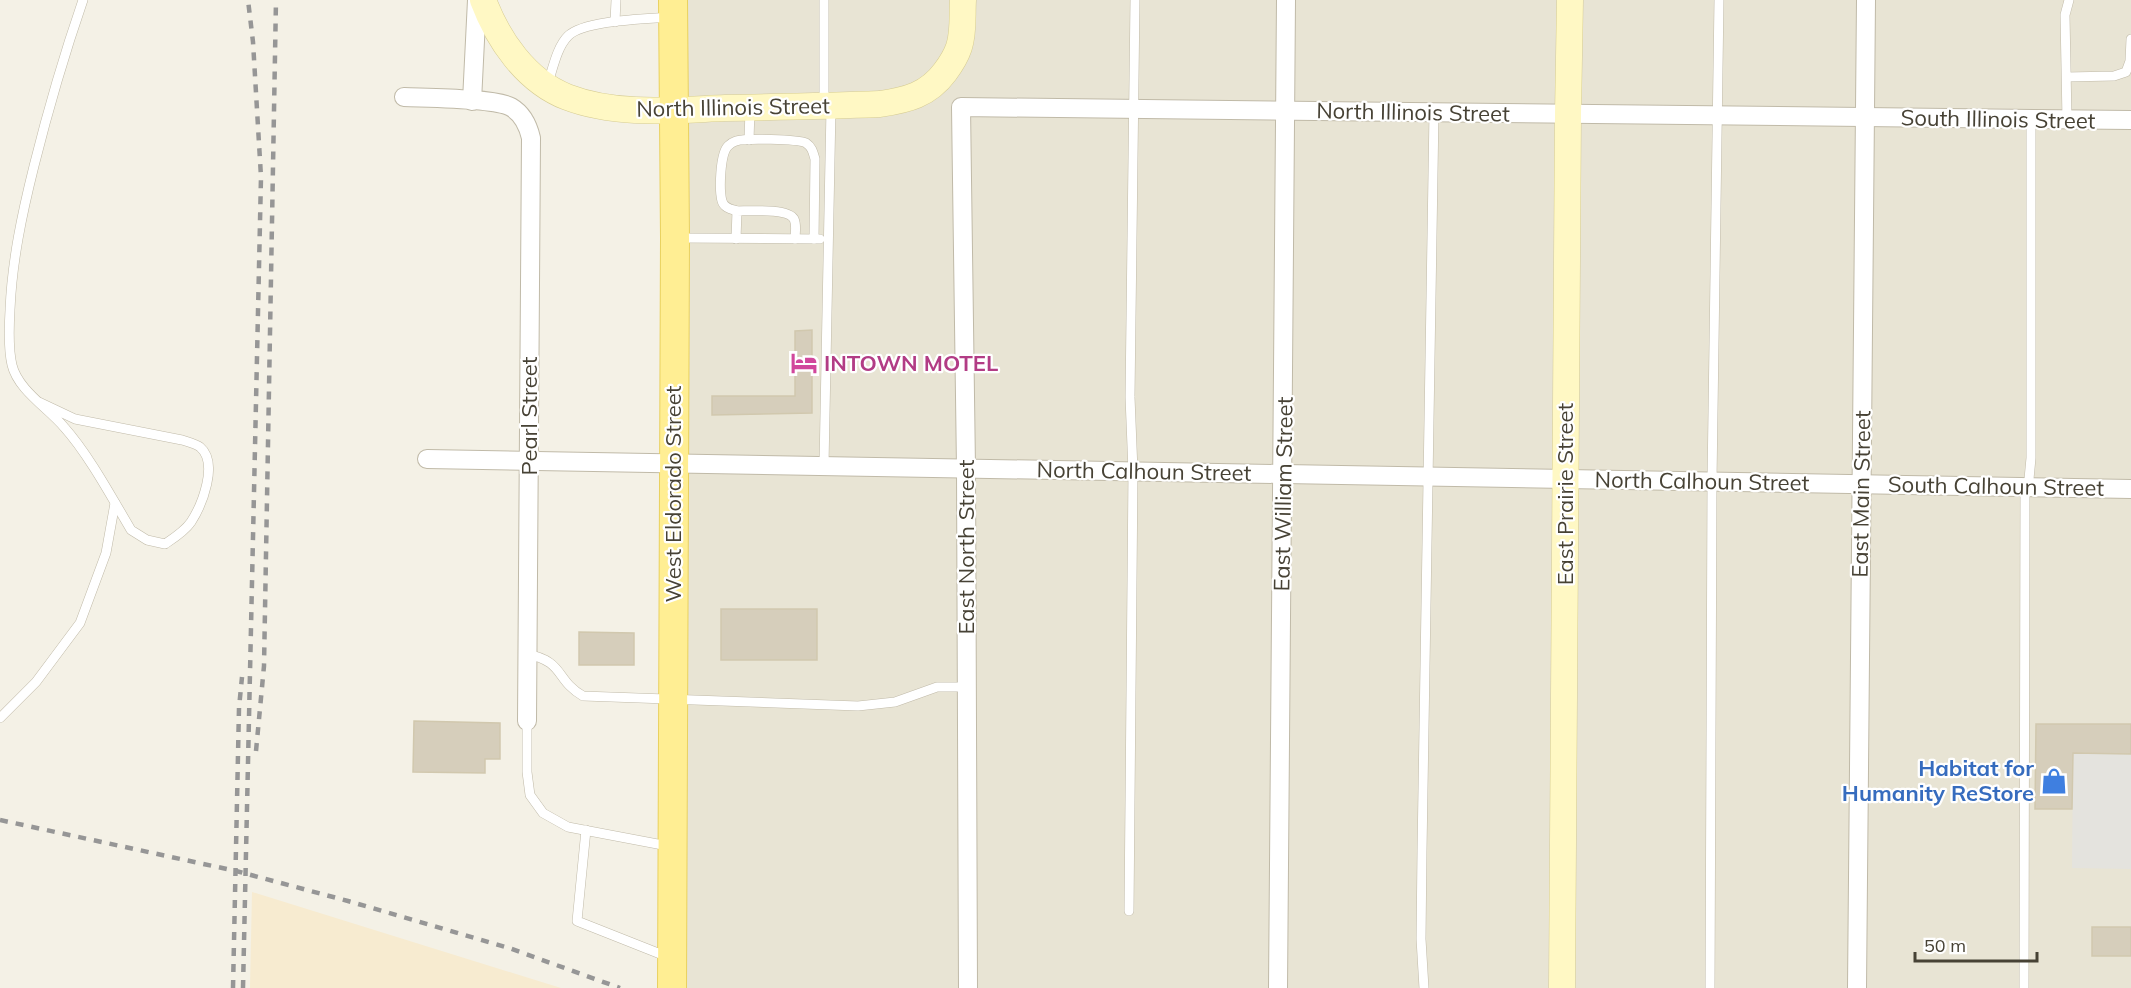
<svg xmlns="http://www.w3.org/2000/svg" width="2131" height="988" viewBox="0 0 2131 988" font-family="Mulish,sans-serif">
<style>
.residential{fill:#e8e4d4}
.commercial{fill:#f7ebd0}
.parking{fill:#e4e3de}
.building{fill:#d6cebb;stroke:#d1c8ae;stroke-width:1.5}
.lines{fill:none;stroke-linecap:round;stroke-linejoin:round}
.lane-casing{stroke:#c0baa8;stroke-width:10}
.street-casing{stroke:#c0baa8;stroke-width:20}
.secondary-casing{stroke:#d6cc93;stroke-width:27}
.primary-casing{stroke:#e9d15f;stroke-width:30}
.lane{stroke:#fff;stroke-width:9}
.street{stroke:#fff;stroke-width:18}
.secondary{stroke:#fff8c4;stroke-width:26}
.primary{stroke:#ffee93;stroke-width:28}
.rail{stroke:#969696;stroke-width:4.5;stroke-dasharray:8 8;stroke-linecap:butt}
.labels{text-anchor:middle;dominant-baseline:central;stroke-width:4.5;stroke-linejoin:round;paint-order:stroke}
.street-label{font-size:22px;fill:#474235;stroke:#fff}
.hotel-label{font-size:22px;font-weight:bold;fill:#b23c85;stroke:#fff;text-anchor:start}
.shop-label{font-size:22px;font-weight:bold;fill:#366cbe;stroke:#fff;text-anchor:end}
</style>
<rect width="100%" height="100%" fill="#f4f1e6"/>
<polygon class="residential" points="677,0 2131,0 2131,988 678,988"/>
<polygon class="commercial" points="252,892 561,988 250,988"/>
<polygon class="parking" points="2073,753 2131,754 2131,869 2072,868"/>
<g class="building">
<polygon points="812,330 812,413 712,415 712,396 795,396 795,331"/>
<rect x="721" y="609" width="96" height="51"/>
<polygon points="579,632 634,633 634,665 579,665"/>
<polygon points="414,721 500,723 500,759 485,759 485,773 413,772"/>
<polygon points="2036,724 2131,724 2131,754 2073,753 2072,809 2035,809"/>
<rect x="2092" y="927" width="39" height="29"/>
</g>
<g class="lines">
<g class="lane-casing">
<g id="lane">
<polyline points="615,22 616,0"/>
<polyline points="2067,77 2114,76 2126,72 2130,61 2131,39"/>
<path d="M548 83C553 68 557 47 568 36 584 20 647 19 670 17"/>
<polyline points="824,104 824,0"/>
<polyline points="2067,120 2065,15 2069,0"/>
<polyline points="749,140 750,110"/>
<path d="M737 211C731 209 724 208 722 201 719 190 720 154 728 146 730 144 733 142 736 141 744 138 798 139 806 143 812 147 813 152 815 159L814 239"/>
<polyline points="678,238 820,239"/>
<path d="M736 239 737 211C749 211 788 208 794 219 797 225 795 233 795 239"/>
<path d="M39 402 75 419 182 440C188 442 196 444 200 447 219 463 202 505 191 522 185 531 174 538 165 544L147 540 131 530C112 498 89 455 64 427 48 408 18 390 12 365 8 348 9 327 10 310 12 261 22 214 34 166 48 110 64 55 83 0"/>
<polyline points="824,465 831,108"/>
<path d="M526 654C565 661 555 680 583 696L858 706 895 702 937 687H967"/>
<polyline points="0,718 36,682 80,623 106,553 115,503"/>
<polyline points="527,721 527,772 530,795 543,813 568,827 668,846"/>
<polyline points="586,830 577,921 668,957"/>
<polyline points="1129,911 1133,471 1130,397 1135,0"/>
<polyline points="1424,988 1421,939 1422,851 1434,112"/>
<polyline points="1710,988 1712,481 1719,0"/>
<polyline points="2024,988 2025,487 2029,479 2031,458 2031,119"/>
</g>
</g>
<g class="street-casing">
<g id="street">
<path d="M404 97C426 98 495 98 511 107 523 114 528 125 531 138L527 721"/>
<polyline points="472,101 477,0"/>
<polyline points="427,459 2131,489"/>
<polyline points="968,988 966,468 961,107 2131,120"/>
<polyline points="1278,988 1286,0"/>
<polyline points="1857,988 1866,0"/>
</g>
</g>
<g class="secondary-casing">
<g id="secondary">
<path d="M483 0C498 40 526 81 567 97 616 116 674 110 725 108 777 107 828 106 880 104 907 100 928 95 945 72 951 64 956 56 959 47 964 32 962 15 963 0"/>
<polyline points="1562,988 1568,114 1570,0"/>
</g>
</g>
<g class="primary-casing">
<polyline id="primary" points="672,988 675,238 673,0"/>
</g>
<use href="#lane" class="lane"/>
<use href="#street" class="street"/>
<use href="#secondary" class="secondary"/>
<use href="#primary" class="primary"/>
<g class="rail">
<polyline points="256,751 264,666 276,0"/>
<polyline points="0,820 236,871 348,901 509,948 620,988"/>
<polyline points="233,988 239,708 242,677"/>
<polyline points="243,988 261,177 253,42 248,0"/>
</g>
</g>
<defs>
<g id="hotel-bare" transform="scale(2.07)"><path d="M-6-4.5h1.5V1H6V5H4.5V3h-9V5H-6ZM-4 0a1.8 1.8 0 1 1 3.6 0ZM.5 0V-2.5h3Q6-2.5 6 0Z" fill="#d1479c" stroke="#fff" stroke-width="2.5" paint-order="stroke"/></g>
<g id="shop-bare" transform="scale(2.07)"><path d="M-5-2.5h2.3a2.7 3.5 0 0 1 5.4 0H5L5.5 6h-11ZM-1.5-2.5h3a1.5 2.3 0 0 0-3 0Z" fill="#3f7fe0" stroke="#fff" stroke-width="2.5" paint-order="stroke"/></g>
</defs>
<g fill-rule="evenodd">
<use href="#hotel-bare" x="804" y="363"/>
<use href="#shop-bare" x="2054" y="781"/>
</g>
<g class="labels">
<g class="street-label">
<text transform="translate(733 107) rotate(-1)">North Illinois Street</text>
<text transform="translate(1413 112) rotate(1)">North Illinois Street</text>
<text transform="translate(1998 119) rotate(1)">South Illinois Street</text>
<text transform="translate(529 416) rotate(-90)">Pearl Street</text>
<text transform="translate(1144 471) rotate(1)">North Calhoun Street</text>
<text transform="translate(1702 481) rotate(1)">North Calhoun Street</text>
<text transform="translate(1996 486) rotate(1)">South Calhoun Street</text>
<text transform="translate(673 494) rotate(-90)">West Eldorado Street</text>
<text transform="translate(1283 494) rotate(-89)">East William Street</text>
<text transform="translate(1565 494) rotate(-90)">East Prairie Street</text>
<text transform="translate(1861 494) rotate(-89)">East Main Street</text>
<text transform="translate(966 547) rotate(-90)">East North Street</text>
</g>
<g class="hotel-label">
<text x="824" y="363">INTOWN MOTEL</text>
</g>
<g class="shop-label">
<text x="2034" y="768">Habitat for<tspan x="2034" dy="25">Humanity ReStore</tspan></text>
</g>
</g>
<path d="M1915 952v9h122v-9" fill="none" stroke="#474235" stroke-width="3"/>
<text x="1924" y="952" font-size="18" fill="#474235" stroke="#ffffff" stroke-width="4.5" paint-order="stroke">50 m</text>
</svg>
